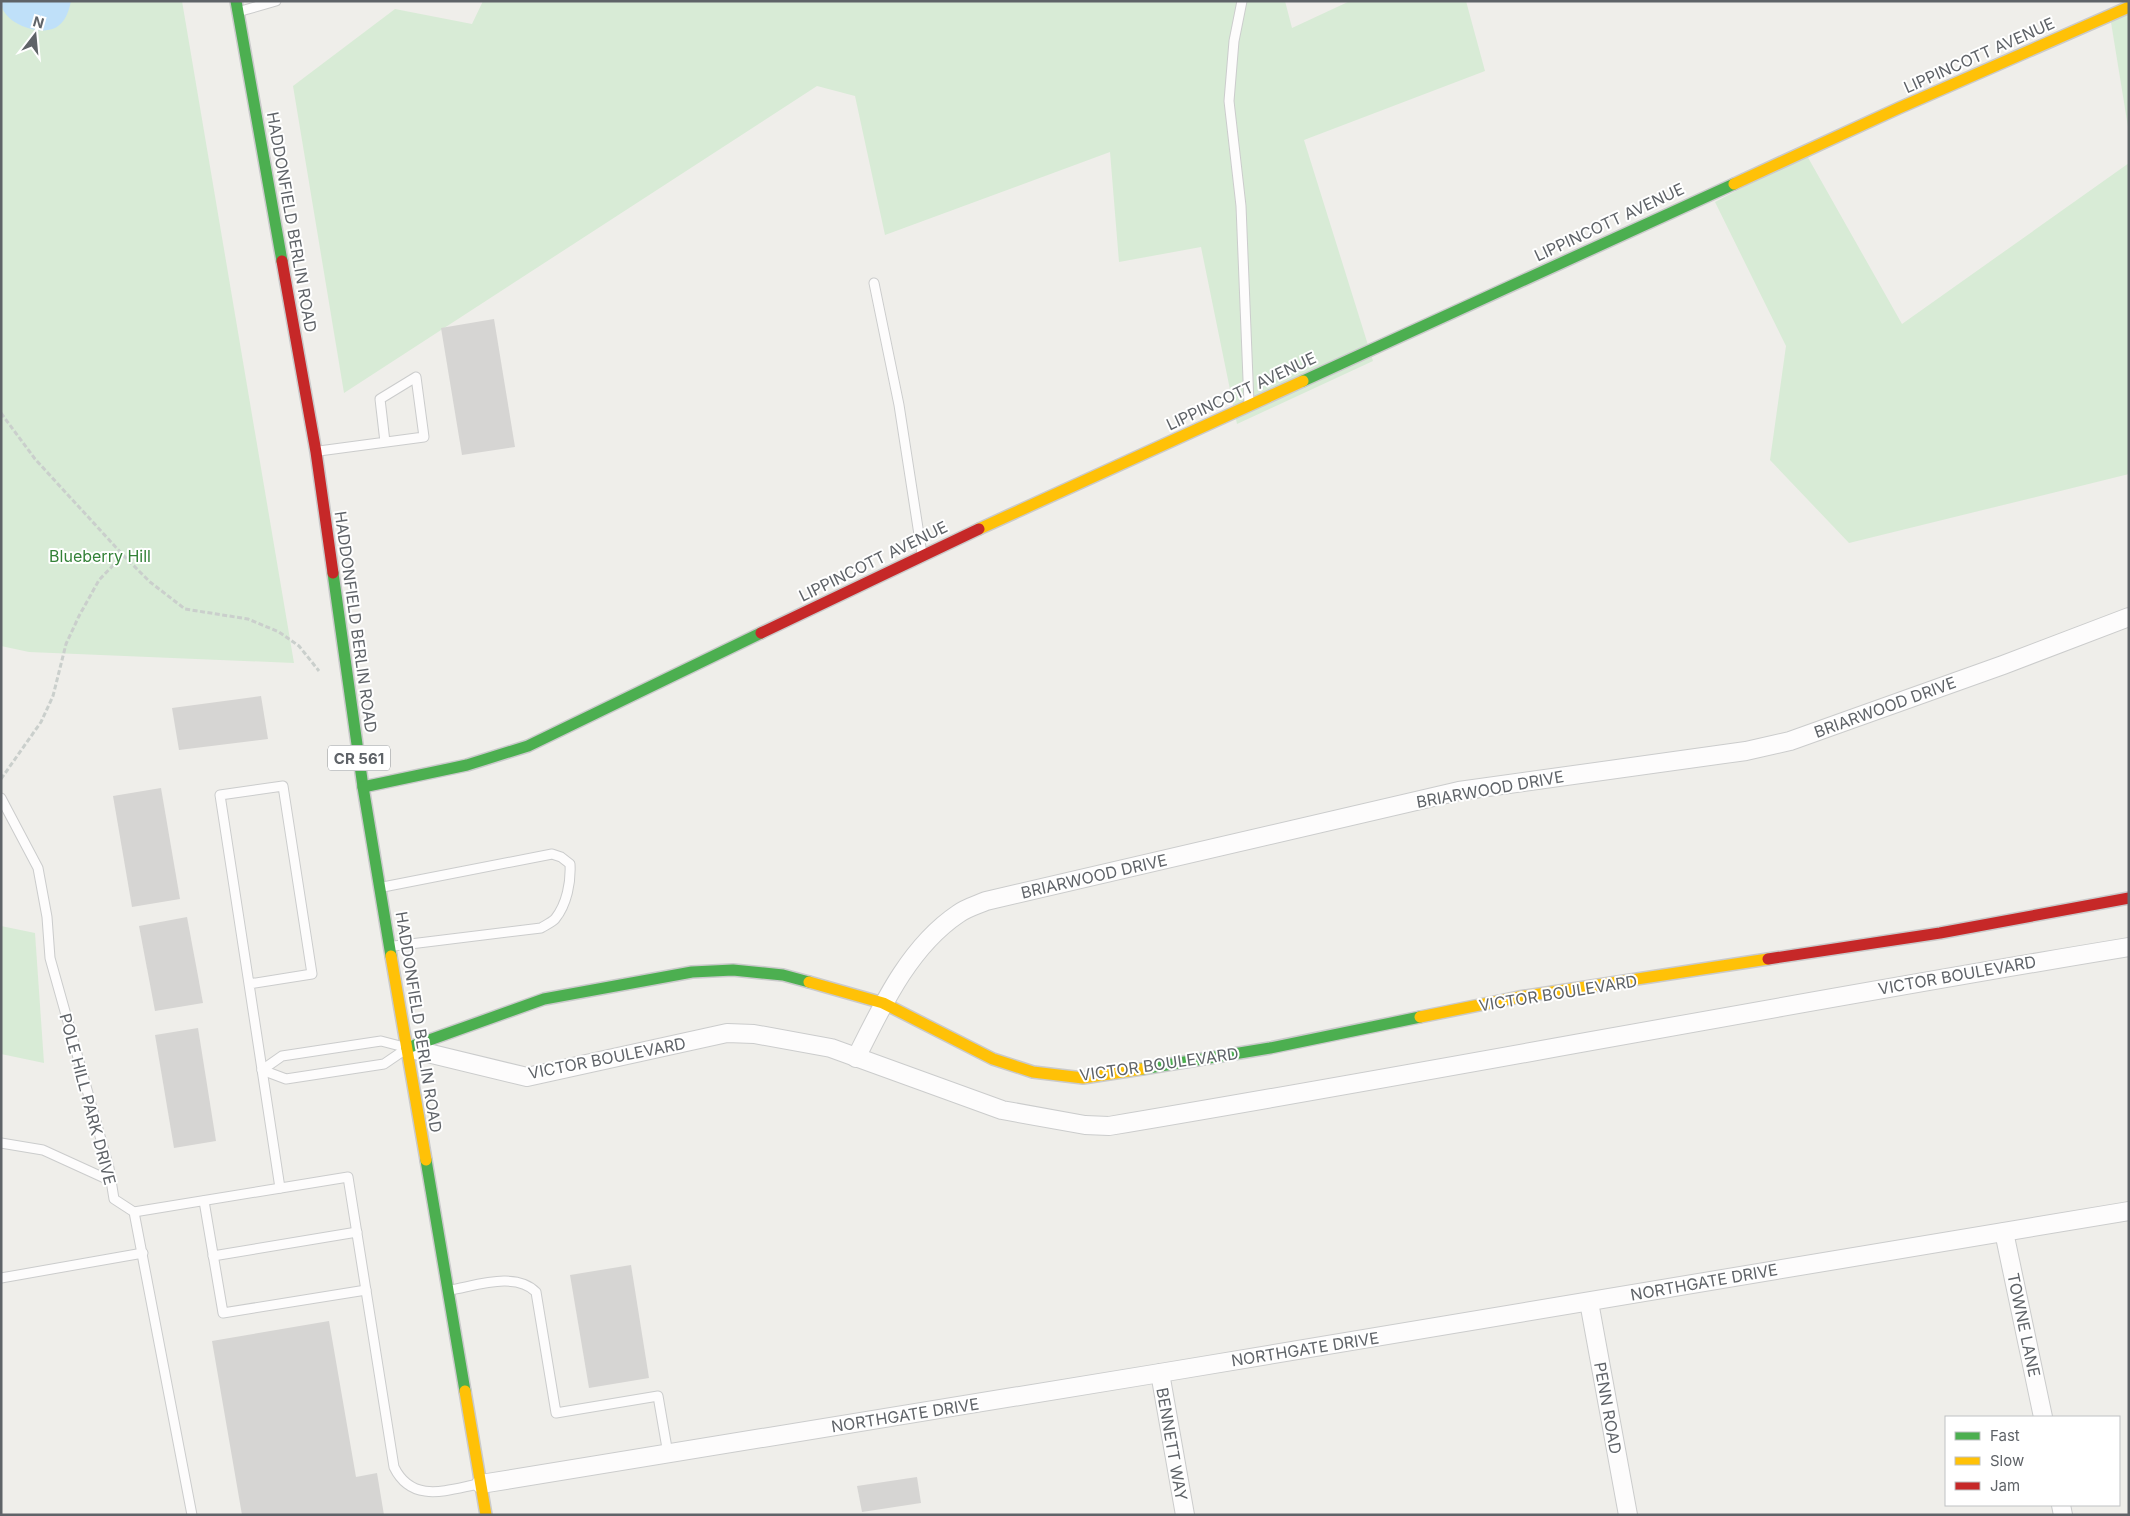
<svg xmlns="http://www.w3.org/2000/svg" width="2130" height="1516" viewBox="0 0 2130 1516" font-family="Inter,sans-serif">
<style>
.green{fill:#d8ebd6}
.water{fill:#bfe0f9}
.building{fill:#d6d5d3}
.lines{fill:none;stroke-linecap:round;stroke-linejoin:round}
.lane-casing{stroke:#cbcccc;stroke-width:11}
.street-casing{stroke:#cbcccc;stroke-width:20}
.fast-casing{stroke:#cacacb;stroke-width:14}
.slow-casing{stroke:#cacacb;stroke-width:14}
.jam-casing{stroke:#cacacb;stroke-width:14}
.path{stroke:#cacfcc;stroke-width:3;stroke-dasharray:5 2.5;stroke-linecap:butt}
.lane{stroke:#fdfcfc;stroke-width:9}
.street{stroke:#fdfcfc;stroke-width:18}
.fast{stroke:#4caf50;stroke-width:11}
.slow{stroke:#ffc107;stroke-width:11}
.jam{stroke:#c62828;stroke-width:11}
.labels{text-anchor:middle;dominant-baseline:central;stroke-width:4;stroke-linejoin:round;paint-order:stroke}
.shield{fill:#fff;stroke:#8f9295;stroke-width:1}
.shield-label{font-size:15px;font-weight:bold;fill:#5f6368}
.street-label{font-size:16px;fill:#5f6368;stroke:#fff}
.park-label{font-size:16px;fill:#348238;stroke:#fff}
</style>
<rect width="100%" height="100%" fill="#efeeea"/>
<g class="green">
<polygon points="1,1 182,1 294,663 29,652 1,646"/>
<polygon points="483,1 1285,1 1292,28 1350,1 1466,1 1485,71 1304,140 1373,361 1237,424 1201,247 1119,262 1110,152 885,235 855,96 817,86 344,393 293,86 395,9 472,24"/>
<polygon points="2129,3 2129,133 2109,10"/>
<polygon points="1806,154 1902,324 2129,163 2129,474 1849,543 1770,460 1786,346 1715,202"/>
<polygon points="1,926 35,933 44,1063 1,1054"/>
</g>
<path class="water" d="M1 1H71C69 11 65 23 55 28 38 36 1 23 1 1Z"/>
<g class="building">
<polygon points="494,319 515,447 462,455 441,328"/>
<polygon points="261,696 268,739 179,750 172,708"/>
<polygon points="161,788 180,899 132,907 113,796"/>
<polygon points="187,917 203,1003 155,1011 139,926"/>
<polygon points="198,1028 216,1141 174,1148 155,1035"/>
<polygon points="631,1265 649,1378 589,1388 570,1275"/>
<polygon points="329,1321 356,1477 377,1473 384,1515 242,1515 212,1341"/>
<polygon points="917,1477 921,1503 862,1512 857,1486"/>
</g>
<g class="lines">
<g class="lane-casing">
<g id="lane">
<polyline points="1242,1 1234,41 1229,101 1241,206 1249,404"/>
<polyline points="241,11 276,1"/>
<polyline points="874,283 899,405 922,554"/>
<polyline points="319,451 424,437 416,377 380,399 385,442"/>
<polyline points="1,798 38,868 47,917 50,958 109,1168 114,1199 134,1212 192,1515"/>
<path d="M383 887 552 854 561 857 570 864C571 882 567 904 555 919 552 922 546 925 541 928L394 946"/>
<polyline points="249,984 220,795 283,786 312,974 249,984 280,1188"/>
<polyline points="262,1070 286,1079 384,1064 403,1051"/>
<polyline points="262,1070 282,1056 381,1041 404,1047"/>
<polyline points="1,1143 43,1150 111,1181"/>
<polyline points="204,1201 223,1313 366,1290"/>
<path d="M134 1212 348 1177 394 1467C412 1504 447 1490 479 1484"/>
<polyline points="213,1256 357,1232"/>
<polyline points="1,1278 143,1253"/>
<path d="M450 1290C475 1286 516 1271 536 1292L556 1413 658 1396 668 1454"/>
</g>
</g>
<g class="street-casing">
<g id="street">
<path d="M407 1048 527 1077 727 1033 754 1034 831 1048 1002 1110 1085 1125 1109 1126C1450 1069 1788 1003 2129 947"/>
<path d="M856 1058C882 1006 909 947 958 914 966 908 977 905 986 901L1459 791 1746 751 1790 741 2003 665 2129 617"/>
<polyline points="2004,1232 2043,1417"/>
<polyline points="1589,1302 1628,1515"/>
<polyline points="1160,1373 1185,1515"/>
<polyline points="481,1484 1160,1373 2129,1211"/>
<polyline points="2061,1505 2063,1515"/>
</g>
</g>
<g class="fast-casing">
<g id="fast">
<polyline points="236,1 282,261"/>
<polyline points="1303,381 1734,184"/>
<polyline points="333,573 363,787 391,956"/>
<polyline points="363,787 467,765 528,746 761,633"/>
<polyline points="407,1048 544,999 692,972 733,970 783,975 809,982"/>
<polyline points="1142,1069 1270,1048 1420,1017"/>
<polyline points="426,1160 465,1391"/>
</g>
</g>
<g class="slow-casing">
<g id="slow">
<polyline points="1734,184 1899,108 2129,7"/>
<polyline points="979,529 1303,381"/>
<polyline points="391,956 426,1160"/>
<polyline points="809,982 883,1003 993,1059 1033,1072 1083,1078 1142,1069"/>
<polyline points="1420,1017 1519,997 1768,959"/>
<polyline points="465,1391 486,1515"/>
</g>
</g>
<g class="jam-casing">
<g id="jam">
<polyline points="282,261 316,452 333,573"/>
<polyline points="761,633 979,529"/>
<polyline points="1768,959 1940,933 2129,898"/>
</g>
</g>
<g class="path">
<polyline points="1,413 35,459 123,555 150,582 185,609 248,619 279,632 299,646 319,671"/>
<polyline points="1,779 41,722 53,696 66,644 79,616 99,580 123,555"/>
</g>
<use href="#lane" class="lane"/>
<use href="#street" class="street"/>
<use href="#fast" class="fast"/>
<use href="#slow" class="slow"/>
<use href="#jam" class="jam"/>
</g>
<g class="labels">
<rect class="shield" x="328" y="745.5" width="62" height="25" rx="4"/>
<g class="shield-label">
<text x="359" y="758">CR 561</text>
</g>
<g class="street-label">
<text transform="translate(1979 55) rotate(-24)">LIPPINCOTT AVENUE</text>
<text transform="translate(292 222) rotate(80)">HADDONFIELD BERLIN ROAD</text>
<text transform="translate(1609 222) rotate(-25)">LIPPINCOTT AVENUE</text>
<text transform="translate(1241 391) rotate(-25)">LIPPINCOTT AVENUE</text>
<text transform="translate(873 561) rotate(-26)">LIPPINCOTT AVENUE</text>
<text transform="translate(356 622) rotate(82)">HADDONFIELD BERLIN ROAD</text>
<text transform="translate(1885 707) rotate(-20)">BRIARWOOD DRIVE</text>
<text transform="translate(1490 789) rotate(-10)">BRIARWOOD DRIVE</text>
<text transform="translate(1094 876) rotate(-13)">BRIARWOOD DRIVE</text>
<text transform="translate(1957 975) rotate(-10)">VICTOR BOULEVARD</text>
<text transform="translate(1558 993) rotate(-9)">VICTOR BOULEVARD</text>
<text transform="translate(419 1022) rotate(81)">HADDONFIELD BERLIN ROAD</text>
<text transform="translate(607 1058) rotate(-11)">VICTOR BOULEVARD</text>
<text transform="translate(1159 1064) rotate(-8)">VICTOR BOULEVARD</text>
<text transform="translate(88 1099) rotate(75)">POLE HILL PARK DRIVE</text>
<text transform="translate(1704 1282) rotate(-10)">NORTHGATE DRIVE</text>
<text transform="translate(2024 1325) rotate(78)">TOWNE LANE</text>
<text transform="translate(1305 1349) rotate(-9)">NORTHGATE DRIVE</text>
<text transform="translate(1608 1408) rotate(80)">PENN ROAD</text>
<text transform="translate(905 1415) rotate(-9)">NORTHGATE DRIVE</text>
<text transform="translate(1172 1444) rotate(80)">BENNETT WAY</text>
</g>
<g class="park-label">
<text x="100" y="556">Blueberry Hill</text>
</g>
</g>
<rect width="2130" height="1516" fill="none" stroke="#5f6368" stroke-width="5"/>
<rect x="1945" y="1416" width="175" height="90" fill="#ffffff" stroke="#bfc1c3"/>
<rect x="1955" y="1432" width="25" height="8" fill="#4caf50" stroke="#bfc1c3"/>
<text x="1990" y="1441" font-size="15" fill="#5f6368">Fast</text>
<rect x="1955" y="1457" width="25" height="8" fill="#ffc107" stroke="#bfc1c3"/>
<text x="1990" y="1466" font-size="15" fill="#5f6368">Slow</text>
<rect x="1955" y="1482" width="25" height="8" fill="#c62828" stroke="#bfc1c3"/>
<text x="1990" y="1491" font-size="15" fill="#5f6368">Jam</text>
<g transform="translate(35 35) rotate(16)" stroke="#ffffff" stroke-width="4" paint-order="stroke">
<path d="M0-4L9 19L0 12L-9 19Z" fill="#5f6368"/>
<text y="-8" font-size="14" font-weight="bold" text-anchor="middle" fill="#5f6368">N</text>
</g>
</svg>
